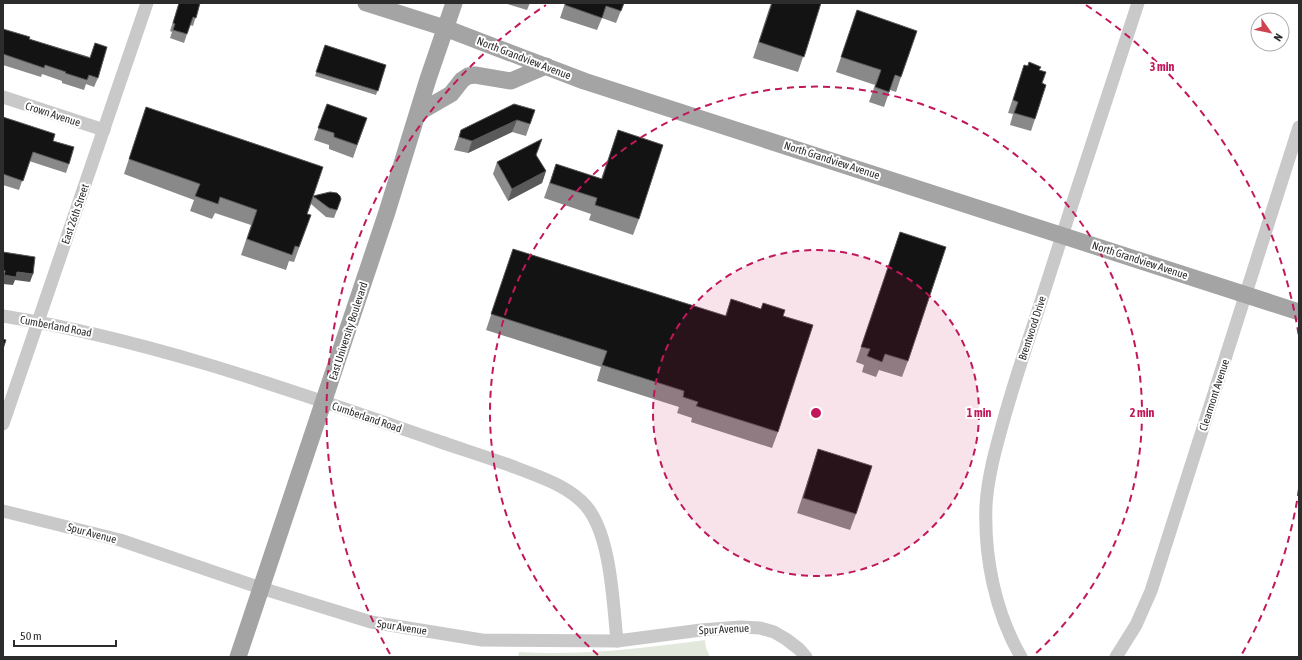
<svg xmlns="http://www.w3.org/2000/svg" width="1302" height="660" viewBox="0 0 1302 660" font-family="'Asap Condensed',sans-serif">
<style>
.green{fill:#e2e8db}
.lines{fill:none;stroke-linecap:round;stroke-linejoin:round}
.minor{stroke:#c9c9c9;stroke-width:13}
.major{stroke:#a4a4a4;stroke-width:17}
.wall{fill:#898989}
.shaded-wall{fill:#5a5a5a}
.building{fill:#131313;stroke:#5a5a5a}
.ring{fill:none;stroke:#c2185b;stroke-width:2;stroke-dasharray:7 5}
.labels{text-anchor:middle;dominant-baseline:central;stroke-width:4;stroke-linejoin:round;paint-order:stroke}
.street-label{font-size:11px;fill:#2c2c2c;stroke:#fff}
.centre{fill:#c2185b;stroke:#fff;stroke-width:2}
.ring-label{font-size:12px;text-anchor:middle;font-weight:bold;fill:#c2185b;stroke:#fff;stroke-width:4;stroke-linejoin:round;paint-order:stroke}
</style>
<rect width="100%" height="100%" fill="#fff"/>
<path class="green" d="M705 640 706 648 710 657H518L519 652C581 656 644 648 705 640Z"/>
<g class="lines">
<g class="minor">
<polyline points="3,97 104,130"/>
<path d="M3 316C152 340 296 392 438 441 464 450 490 458 517 468 540 477 569 486 586 506 611 535 613 603 617 641"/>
<polyline points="3,424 147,3"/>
<polyline points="3,511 120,540 261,588 371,622 482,640 617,641 701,630 741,627 760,628 774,632 786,639 799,649 806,657"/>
<path d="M1021 657C995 612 984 557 986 505 988 474 997 444 1005 415 1014 384 1024 353 1034 323 1068 216 1103 110 1138 3"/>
<polyline points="1116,657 1136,625 1151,591 1299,127"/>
</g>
<g class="major">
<polyline points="366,3 445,28 584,81 1299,312"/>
<polyline points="418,113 451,94 462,80 468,76 475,75 511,81 546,66"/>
<polyline points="238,657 387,212 428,79 454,3"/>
</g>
</g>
<g class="wall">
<polygon points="179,3 200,3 193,26 190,25 184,43 170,38 172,32 170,31"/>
<polygon points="504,3 530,3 527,10"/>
<polygon points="565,3 624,3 616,23 602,18 597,30 560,18"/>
<polygon points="771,3 821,3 798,72 753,58"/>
<polygon points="857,10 901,77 896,92 890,90 884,107 869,102 875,85 836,72"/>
<polygon points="3,29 29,39 90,57 95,43 98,78 94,87 86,84 84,90 62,83 62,81 42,74 41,77 3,65"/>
<polygon points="325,46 386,65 376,95 315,76"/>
<polygon points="1029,62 1040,71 1042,83 1035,119 1031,131 1010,125 1013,114 1008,113 1024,65 1027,66"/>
<polygon points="327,104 367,118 353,158 329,149 329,145 314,140"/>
<polygon points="146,107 313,196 337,210 334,218 326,217 311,204 307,214 311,215 294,262 289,261 286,270 241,255 251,225 215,213 212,219 190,211 194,200 124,174"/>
<polygon points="535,110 526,136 512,132 468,153 454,150 461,130"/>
<polygon points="3,117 53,141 69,164 66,173 29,161 19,190 3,185"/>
<polygon points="618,130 639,219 633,235 589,220 591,214 544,198 556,164 601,179"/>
<polygon points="536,155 546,171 542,183 508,201 493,174 497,162"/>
<polygon points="900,232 908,361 902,377 879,370 876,377 862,372 864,365 856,362"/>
<polygon points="513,249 725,316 731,299 783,316 778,432 772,448 691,422 692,418 677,413 679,407 597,381 601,367 486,330"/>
<polygon points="818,449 856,514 850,530 797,513"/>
</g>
<g class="shaded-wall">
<polygon points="517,120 512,132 468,153 472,141"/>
<polygon points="546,171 542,183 508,201 512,189"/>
<polygon points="17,272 33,274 30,282 15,280 13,285 3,284 3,278 4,275"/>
</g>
<g class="building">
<polygon points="179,3 200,3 196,18 193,17 187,34 173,30 175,24 173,23"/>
<polygon points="566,3 624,3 621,11 606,6 602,18 565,5"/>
<polygon points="772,3 821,3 804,57 759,42"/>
<polygon points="857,10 917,31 901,77 895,75 889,92 875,87 881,70 841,57"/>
<polygon points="3,29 30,37 29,39 90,58 95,43 107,47 98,78 89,75 87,80 65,73 66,72 45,65 44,68 3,54"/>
<polygon points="325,45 386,65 378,91 316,72"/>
<polygon points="1029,62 1041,67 1039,70 1046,72 1042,83 1046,85 1035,119 1014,113 1018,102 1013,100 1024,65 1028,66"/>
<polygon points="327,104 367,118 357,145 334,137 334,133 318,128"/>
<polygon points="514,104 535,110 530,124 517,120 472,141 459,137 461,130"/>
<polygon points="146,107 323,167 307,214 311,215 299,247 295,246 292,255 247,239 257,210 220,197 218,204 195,196 200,184 129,159"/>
<polygon points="3,117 55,134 53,141 74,147 69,164 33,152 23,181 3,174"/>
<polygon points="618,130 663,145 639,219 595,205 597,198 550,183 556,164 602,179"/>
<polygon points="542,139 536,155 546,171 512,189 497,162"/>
<polygon points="330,192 337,193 340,196 341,199 337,210 329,208 313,196"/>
<polygon points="900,232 946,247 908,361 885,354 882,362 867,356 870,349 861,347"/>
<polygon points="513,249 726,316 731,299 761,309 763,303 785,310 783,316 813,325 778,432 696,406 698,402 683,397 684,391 602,365 607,351 491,314"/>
<polygon points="3,252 35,257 33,274 17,272 16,277 4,275 5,271 3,270"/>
<polygon points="3,339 6,340 3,349"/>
<polygon points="818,449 872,466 856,514 803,498"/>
</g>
<circle cx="816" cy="413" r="163" fill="#c2185b" fill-opacity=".12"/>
<g class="ring">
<circle cx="816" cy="413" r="163"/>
<path d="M598 655A326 326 0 1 1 1034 655"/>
<path d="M1299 489A489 489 0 0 1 1242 654M390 654A489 489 0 0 1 546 5M1086 5A489 489 0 0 1 1299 337"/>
</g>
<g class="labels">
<g class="street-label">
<text transform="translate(524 58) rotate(21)">North Grandview Avenue</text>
<text transform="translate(53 114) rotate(18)">Crown Avenue</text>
<text transform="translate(832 160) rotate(18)">North Grandview Avenue</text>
<text transform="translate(75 214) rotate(-71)">East 26th Street</text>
<text transform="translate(1140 260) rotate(18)">North Grandview Avenue</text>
<text transform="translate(56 326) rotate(11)">Cumberland Road</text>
<text transform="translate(1032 328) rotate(-72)">Brentwood Drive</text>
<text transform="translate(348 331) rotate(-72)">East University Boulevard</text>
<text transform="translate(1214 395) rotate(-72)">Clearmont Avenue</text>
<text transform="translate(367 417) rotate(19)">Cumberland Road</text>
<text transform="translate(92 533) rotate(15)">Spur Avenue</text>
<text transform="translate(402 627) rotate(9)">Spur Avenue</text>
<text transform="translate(724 629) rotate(-3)">Spur Avenue</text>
</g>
</g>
<circle cx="816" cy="413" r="6" class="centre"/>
<g class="ring-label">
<text x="1162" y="71">3 min</text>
<text x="979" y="417">1 min</text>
<text x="1142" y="417">2 min</text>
</g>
<rect width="1302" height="660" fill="none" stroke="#2c2c2c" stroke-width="8"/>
<g transform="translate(1270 32) rotate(123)"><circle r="19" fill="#ffffff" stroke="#ababab"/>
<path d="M0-3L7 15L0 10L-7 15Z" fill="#ce4351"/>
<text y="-6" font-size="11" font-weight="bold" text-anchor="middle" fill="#2c2c2c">N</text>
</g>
<path d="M14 640v6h102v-6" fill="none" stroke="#2c2c2c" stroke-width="2"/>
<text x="20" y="640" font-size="12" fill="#2c2c2c" stroke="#ffffff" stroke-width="3" paint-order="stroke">50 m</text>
</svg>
